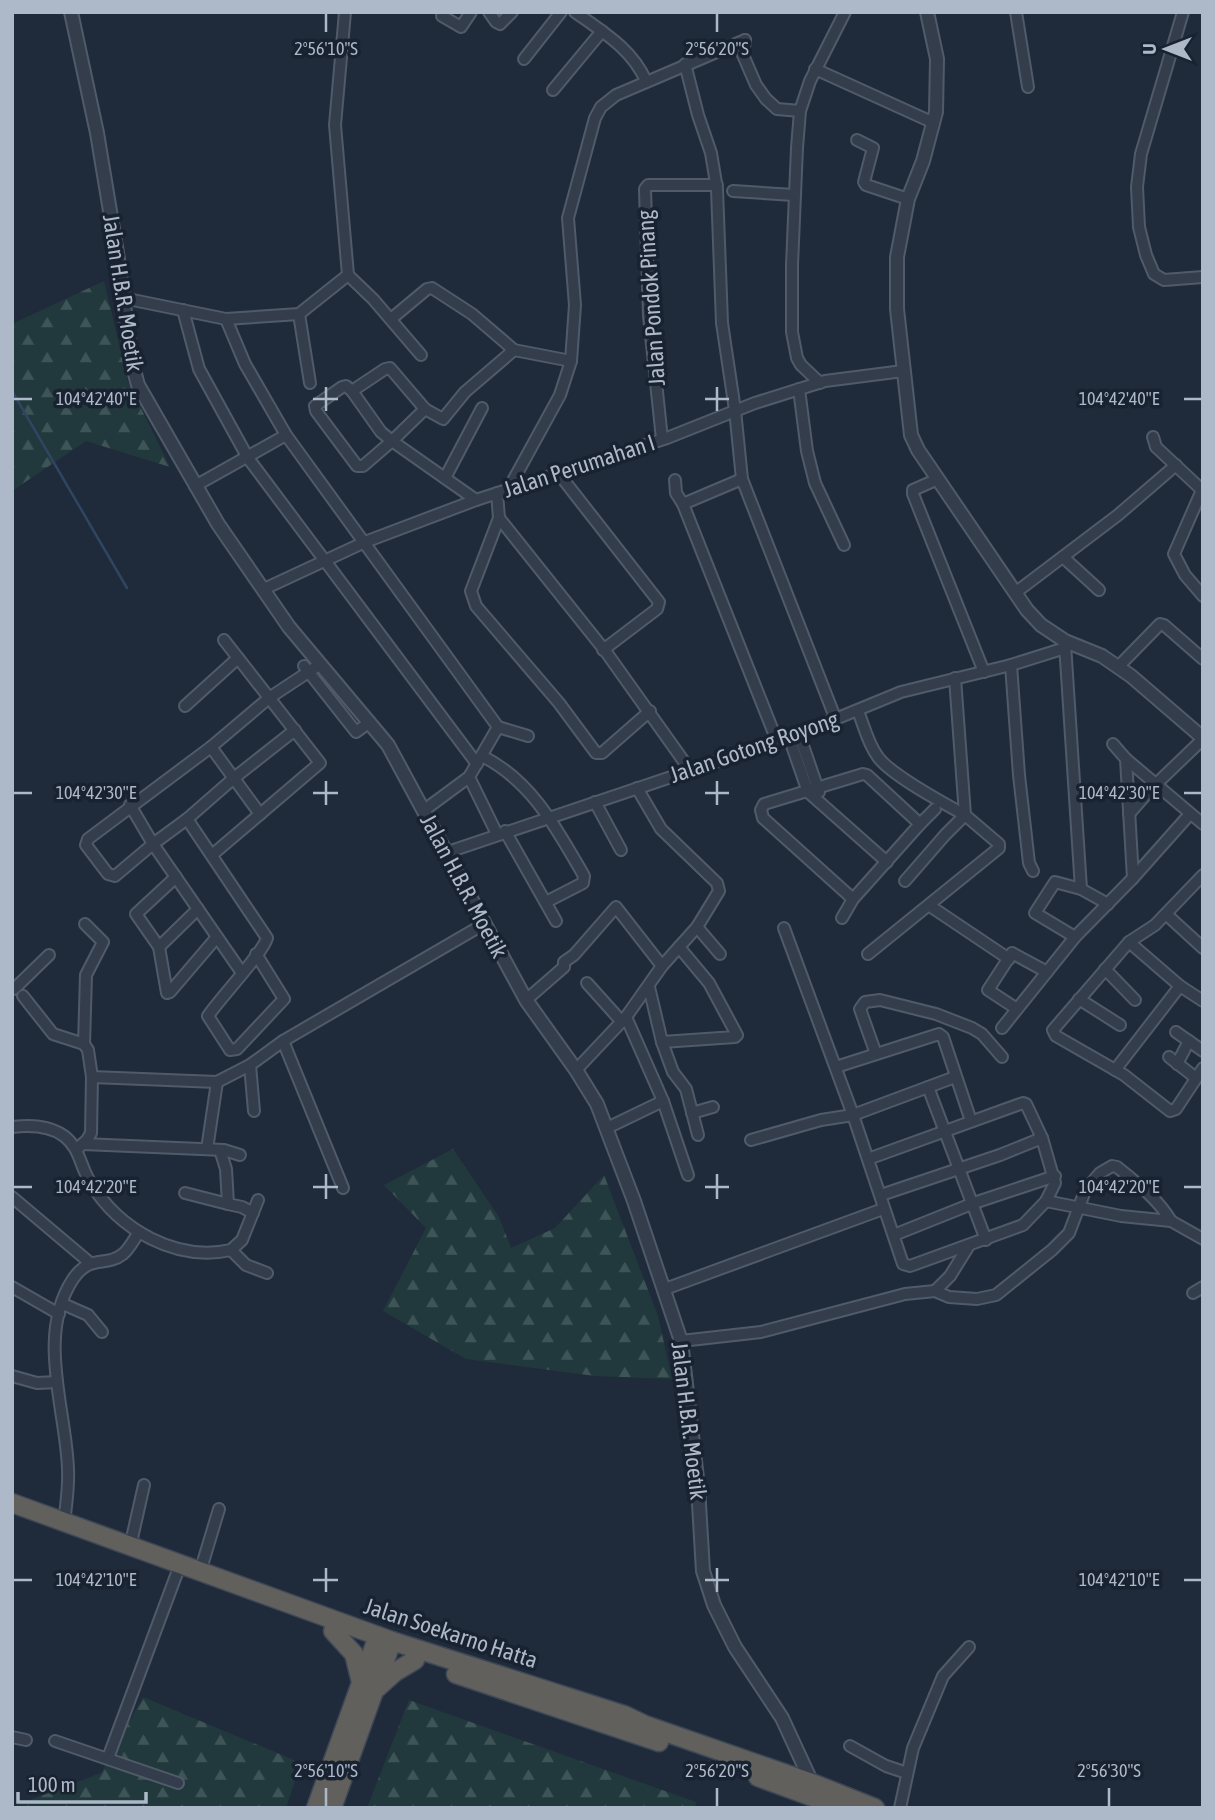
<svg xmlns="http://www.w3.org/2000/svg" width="1215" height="1820" viewBox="0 0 1215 1820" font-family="'Asap Condensed',sans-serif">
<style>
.forest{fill:url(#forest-firs)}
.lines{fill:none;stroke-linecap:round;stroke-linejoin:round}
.stream{stroke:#2f4562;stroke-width:2.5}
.minor-casing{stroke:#505b69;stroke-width:14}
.tertiary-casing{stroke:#505b69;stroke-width:16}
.trunk-casing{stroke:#3d4856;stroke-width:21}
.minor{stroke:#333d4b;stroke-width:10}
.tertiary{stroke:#333d4b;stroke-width:12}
.trunk{stroke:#62605d;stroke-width:18}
.ticks{fill:none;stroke:#adb8c8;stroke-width:2.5}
.labels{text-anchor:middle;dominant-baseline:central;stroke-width:7;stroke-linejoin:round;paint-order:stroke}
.street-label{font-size:23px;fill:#adb8c8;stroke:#182230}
.ticks-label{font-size:18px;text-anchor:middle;fill:#adb8c8;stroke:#182230;stroke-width:7;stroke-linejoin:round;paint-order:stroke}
</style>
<defs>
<pattern id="forest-firs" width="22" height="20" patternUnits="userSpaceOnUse" patternTransform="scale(1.75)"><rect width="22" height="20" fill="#21393c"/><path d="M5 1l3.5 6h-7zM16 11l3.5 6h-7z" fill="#3f5457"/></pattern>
</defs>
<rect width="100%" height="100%" fill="#1f2b3b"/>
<g class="forest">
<polygon points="104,281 128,382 170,467 86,441 12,491 12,324"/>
<polygon points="453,1149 499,1217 511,1248 555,1228 604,1175 658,1316 672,1379 595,1376 466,1359 383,1311 426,1228 384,1185"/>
<polygon points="143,1697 301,1763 286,1808 12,1807 101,1773"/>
<polygon points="409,1700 696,1802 695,1808 367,1808"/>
</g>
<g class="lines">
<polyline class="stream" points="12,391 127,588"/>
<g class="minor-casing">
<g id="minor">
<polyline points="489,12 496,22 500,24 512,12"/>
<path d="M575 12C603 32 632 49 646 81"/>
<polyline points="1016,12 1028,87"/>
<polyline points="1183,12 1141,154 1137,187 1139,227 1146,255 1154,274 1164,280 1203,277"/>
<polyline points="442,16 461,27 471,12"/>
<polyline points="745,40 743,55 756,85 766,99 777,109 800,111"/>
<polyline points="524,59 561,12"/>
<polyline points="685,64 698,115 711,153 717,189 722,323 735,410 742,479 836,720"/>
<polyline points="815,69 934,123"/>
<polyline points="553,90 602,31"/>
<polyline points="857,140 873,148 864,182 866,185 908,199"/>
<polyline points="733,191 794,195"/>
<polyline points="348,275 373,299 421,355"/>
<polyline points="123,298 226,319 299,314 348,275 335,125 345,12"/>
<polyline points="183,310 199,369 248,458 477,764"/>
<polyline points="299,314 310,383"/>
<polyline points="226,319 245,364 286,435 498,727 469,777 423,811"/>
<polyline points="391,319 427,289 432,288 472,314 514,350 571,361"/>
<polyline points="820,383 801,365 797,358 792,332 792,265 797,148 800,111 810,81 845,12"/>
<polyline points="799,389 807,451 815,483 844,545"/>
<polyline points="352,391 381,432 392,441 425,409"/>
<polyline points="1153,437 1156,447 1202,490 1174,554 1185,575 1203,596"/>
<polyline points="662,439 649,316 645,189 648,185 717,185"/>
<polyline points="559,474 659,602 657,609 603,650"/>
<polyline points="445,478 482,408"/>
<polyline points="742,479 683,504 777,741"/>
<polyline points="938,479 913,490 913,494 984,672"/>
<polyline points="675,480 676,493 683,504"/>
<polyline points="195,486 286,435"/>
<polyline points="509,488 560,395 571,361 575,305 568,218 595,118 601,107 616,95 745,40"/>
<polyline points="497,493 499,518 471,591 476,606 559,703 596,753 602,753 650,711"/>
<polyline points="476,500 392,441 363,466 357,466 316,411 315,406 342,387 346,386 352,391 385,369 390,368 425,409 443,419 465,392 514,350"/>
<polyline points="499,518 606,652 690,770"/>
<polyline points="1063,557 1099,590"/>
<polyline points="264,589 365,542 476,500 667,438 755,403 825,381 903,371"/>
<polyline points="1015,593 1118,515 1176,465"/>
<polyline points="1065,644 1081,889"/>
<polyline points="1011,665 1019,775 1029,863 1033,871"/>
<polyline points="304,666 356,732 370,722"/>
<polyline points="1118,667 1160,624 1164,625 1203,659"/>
<polyline points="185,706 238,658"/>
<path d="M858 711C864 726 868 744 878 757 891 775 943 803 965 815L945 835 905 881"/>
<polyline points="498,727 528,736"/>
<polyline points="295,730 234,778 187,819 153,844 115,876 108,874 86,845 88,839 211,747 269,698 319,665"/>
<polyline points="799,734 819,792"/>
<polyline points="789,737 808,792 887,862"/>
<polyline points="1113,744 1126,759 1203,824"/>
<polyline points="211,747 260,814"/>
<path d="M482 756C532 781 557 829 584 876L583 883 546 902"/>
<polyline points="1126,759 1133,878"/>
<polyline points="469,777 497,834"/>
<polyline points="595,802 621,850"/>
<polyline points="130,805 153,844 242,973"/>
<polyline points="1129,814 1151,789 1203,739"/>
<path d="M187 819 267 938C263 953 220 998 208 1016L230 1050 237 1049 284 999 256 954"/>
<polyline points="920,824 935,809"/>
<polyline points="505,831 556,921"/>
<polyline points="445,853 799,734 901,692 1011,665 1065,648"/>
<polyline points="212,855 320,763 224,640"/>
<polyline points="1203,875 1155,925 1129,942 1053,1030 1056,1036 1124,1075 1170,1111 1176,1109 1203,1068"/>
<polyline points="176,877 136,914 159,947 167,993 170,992 217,937"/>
<polyline points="930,906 1009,959"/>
<polyline points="1167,915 1203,948"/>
<polyline points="842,918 853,899 920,824 867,775 863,774 764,804 761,810 763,818 853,899"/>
<polyline points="697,927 720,954"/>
<polyline points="784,928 853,1115 903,1264 910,1266 1023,1225 1046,1201 1055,1183 1042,1138 1026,1104 1023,1103 868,1159"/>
<polyline points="1075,937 1035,913 1055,882 1081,889 1108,904"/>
<polyline points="1129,942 1180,986 1203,1001"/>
<polyline points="159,947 198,909"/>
<polyline points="868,954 999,848 999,844 965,815 955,678"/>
<polyline points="1105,969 1135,1000"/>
<polyline points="587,983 622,1022"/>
<polyline points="649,987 662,1042 673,1072 686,1089 698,1135"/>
<polyline points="14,989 49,955"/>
<polyline points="23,996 53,1034 84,1044 88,1050 92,1077 91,1133 87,1140 77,1149"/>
<polyline points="1079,999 1120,1025"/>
<polyline points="526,1000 564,967 564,962 574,955 616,907 662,966"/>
<polyline points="1017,1009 988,990 1012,953 1047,972"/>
<polyline points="626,1017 663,1101 688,1175"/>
<polyline points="1002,1028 1075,937 1133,878 1190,814"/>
<polyline points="1176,1032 1203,1051"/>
<polyline points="283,1041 484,924"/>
<polyline points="662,1042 735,1037 737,1035 709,983 679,947"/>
<polyline points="84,1044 86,975 103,942 85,924"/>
<polyline points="876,1054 860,1009 865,1002 880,1000 936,1014 972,1028 982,1034 1002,1057"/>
<polyline points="1169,1057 1196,1078"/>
<polyline points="1177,1064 1189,1041"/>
<polyline points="250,1065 254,1111"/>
<polyline points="836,1067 939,1034 943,1037 971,1121"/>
<polyline points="576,1070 626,1017 662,966 697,927 719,891 717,883 661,829 637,788"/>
<polyline points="1115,1070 1180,986"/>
<polyline points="92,1077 217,1082 250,1065 283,1041 343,1188"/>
<polyline points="928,1087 986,1240"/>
<polyline points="692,1113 713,1107"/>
<path d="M12 1127C30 1125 49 1125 64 1136 80 1148 80 1166 90 1182 119 1230 176 1262 231 1250L242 1240 258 1200"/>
<polyline points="607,1128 663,1101"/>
<polyline points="751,1140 821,1120 853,1115 955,1077"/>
<polyline points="83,1144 224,1150 240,1155"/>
<polyline points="207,1149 217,1082"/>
<polyline points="220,1150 226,1169 228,1204 242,1207 253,1213"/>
<polyline points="185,1193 228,1204"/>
<polyline points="881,1195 1000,1155 1042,1138"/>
<polyline points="12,1197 89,1262"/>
<polyline points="1046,1201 1121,1216 1171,1221 1203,1239"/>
<polyline points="894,1235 974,1203 1055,1176"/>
<polyline points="231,1250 246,1265 267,1273"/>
<polyline points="12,1287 59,1314"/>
<polyline points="665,1289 883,1209"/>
<polyline points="935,1291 950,1276 968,1247"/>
<polyline points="1193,1293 1203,1287"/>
<polyline points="63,1304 88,1315 102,1332"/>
<path d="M681 1341 761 1332 905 1294 935 1291 949 1297 977 1299 996 1295 1052 1250 1069 1233 1085 1191 1100 1173 1112 1166 1117 1167C1137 1183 1158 1199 1171 1221"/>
<polyline points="12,1376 37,1383 57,1382"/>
<path d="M64 1523C66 1506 69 1487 68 1469 66 1409 36 1335 73 1279 91 1253 105 1268 123 1254 130 1248 134 1239 139 1232"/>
<polyline points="130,1547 144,1485"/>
<polyline points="200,1572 219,1509"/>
<polyline points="12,1737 26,1740"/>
<polyline points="55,1741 178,1783"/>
<polyline points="850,1746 886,1766 907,1773"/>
<polyline points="108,1758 177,1573"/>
<polyline points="900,1808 913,1748 943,1676 969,1647"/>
</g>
</g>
<g class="tertiary-casing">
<g id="tertiary">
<polyline points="71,12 97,133 119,265 131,359 138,385 218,524 289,627 388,745 526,1000 576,1070 597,1104 634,1201 681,1341 698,1487 703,1571 714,1605 735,1647 782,1718 812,1783"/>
<polyline points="927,12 937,59 936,112 923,161 908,199 897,257 897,309 911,435 918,450 1027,610 1041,625 1065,641 1102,656 1131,676 1203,738"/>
</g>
</g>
<g class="trunk-casing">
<g id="trunk">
<polyline points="12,1503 392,1641 624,1715 645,1725 812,1783 875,1808"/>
<polyline points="333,1631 354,1654 361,1682"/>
<polyline points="456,1674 659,1742"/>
<polyline points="376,1689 395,1672 415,1660"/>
<polyline points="758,1777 840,1807"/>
<polyline points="316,1808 378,1636"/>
<polyline points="332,1808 392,1641"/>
</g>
</g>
<use href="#minor" class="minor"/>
<use href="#tertiary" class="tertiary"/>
<use href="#trunk" class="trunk"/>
</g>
<path class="ticks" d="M326 14V32M717 14V32M326 387V411M717 387V411M14 399H32M313 399H338M705 399H729M1184 399H1201M326 781V805M717 781V805M14 793H32M313 793H338M705 793H729M1184 793H1201M326 1174V1199M717 1174V1199M14 1187H32M313 1187H338M705 1187H729M1184 1187H1201M326 1568V1592M717 1568V1592M14 1580H32M313 1580H338M705 1580H729M1184 1580H1201M326 1788V1806M717 1788V1806M1109 1788V1806"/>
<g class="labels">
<g class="street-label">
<text transform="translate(123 293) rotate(81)">Jalan H.B.R. Moetik</text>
<text transform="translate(651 298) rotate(-94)">Jalan Pondok Pinang</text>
<text transform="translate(579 466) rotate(-18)">Jalan Perumahan I</text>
<text transform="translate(754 747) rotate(-19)">Jalan Gotong Royong</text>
<text transform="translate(464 886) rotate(62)">Jalan H.B.R. Moetik</text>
<text transform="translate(689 1421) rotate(83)">Jalan H.B.R. Moetik</text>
<text transform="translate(451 1633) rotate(18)">Jalan Soekarno Hatta</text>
</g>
</g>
<g class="ticks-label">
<text x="326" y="55">2°56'10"S</text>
<text x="717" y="55">2°56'20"S</text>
<text x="1119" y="405">104°42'40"E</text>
<text x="96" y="405">104°42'40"E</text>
<text x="1119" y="799">104°42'30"E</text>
<text x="96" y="799">104°42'30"E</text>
<text x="1119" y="1193">104°42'20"E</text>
<text x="96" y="1193">104°42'20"E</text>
<text x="1119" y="1586">104°42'10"E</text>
<text x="96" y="1586">104°42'10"E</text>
<text x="326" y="1777">2°56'10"S</text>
<text x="717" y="1777">2°56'20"S</text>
<text x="1109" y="1777">2°56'30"S</text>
</g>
<rect width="1215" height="1820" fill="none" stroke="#adb8c8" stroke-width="28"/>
<g transform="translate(1166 49) rotate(270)" stroke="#182230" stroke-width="5" paint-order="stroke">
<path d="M0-5L12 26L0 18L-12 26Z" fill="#adb8c8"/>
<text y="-10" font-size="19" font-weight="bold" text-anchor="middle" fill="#adb8c8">U</text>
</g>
<path d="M18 1792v10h128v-10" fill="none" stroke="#adb8c8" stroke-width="3.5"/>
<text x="28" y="1792" font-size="21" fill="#adb8c8" stroke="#182230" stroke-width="5" paint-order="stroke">100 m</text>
</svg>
